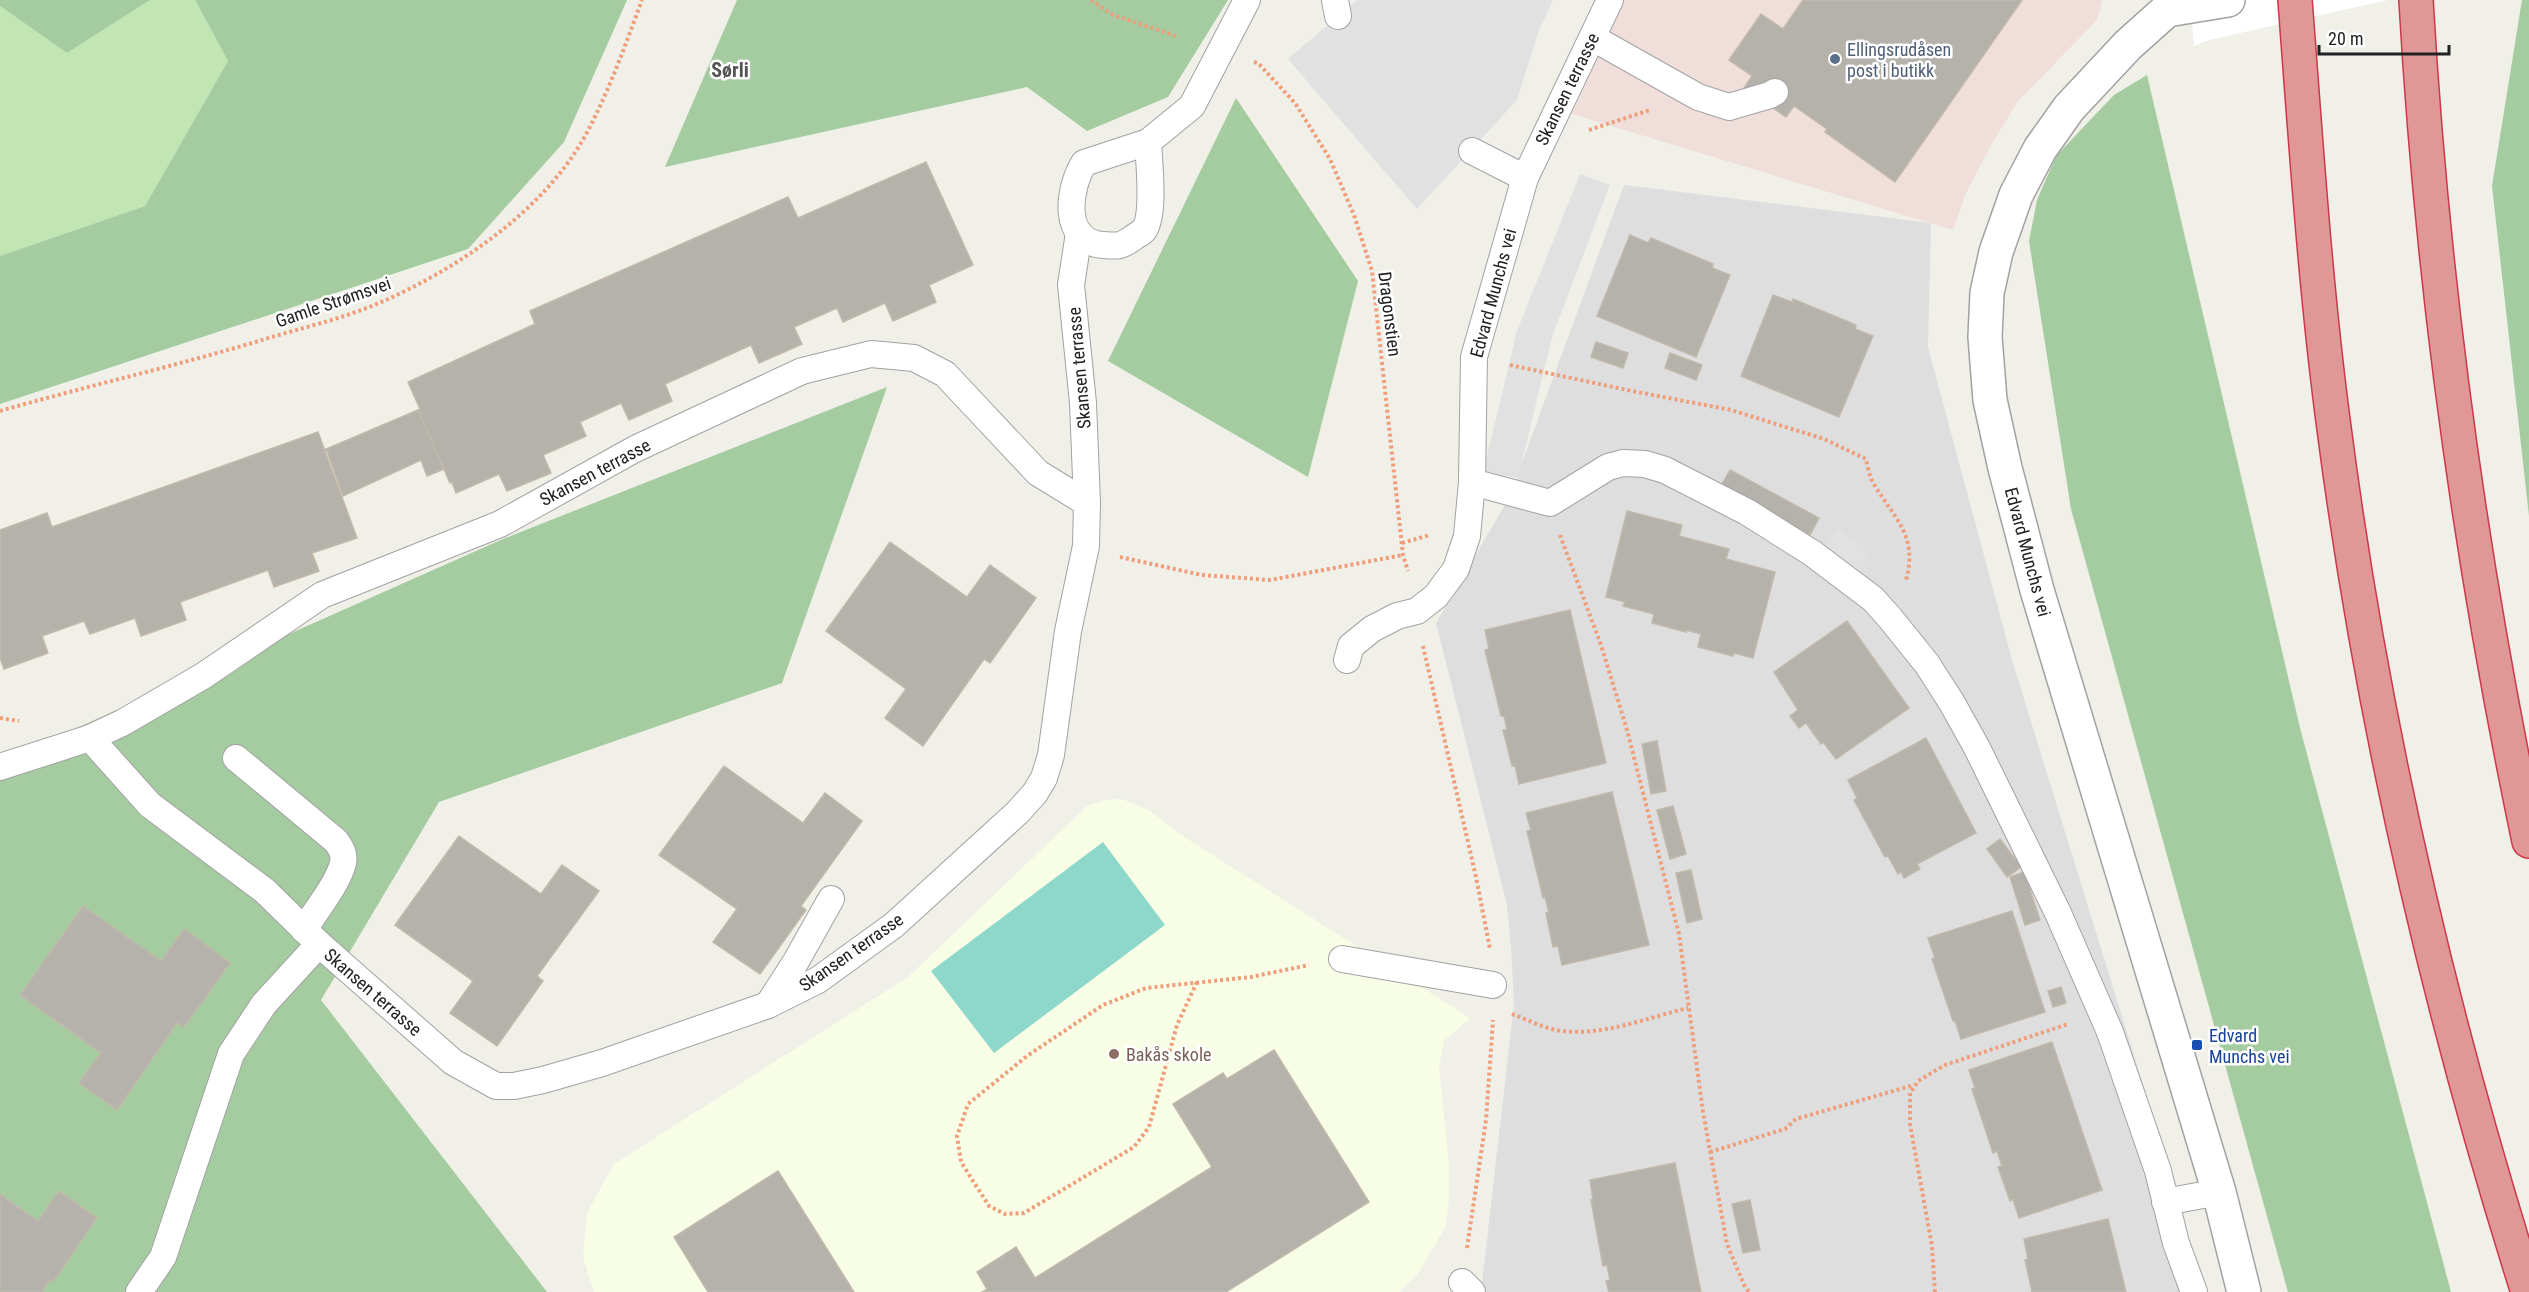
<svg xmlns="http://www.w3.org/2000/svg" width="2529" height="1292" viewBox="0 0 2529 1292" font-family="'Roboto Condensed',sans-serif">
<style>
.residential{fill:#dfdede}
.commercial{fill:#efded9}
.education{fill:#f8fde5}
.grass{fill:#c1e5b3}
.forest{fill:#a4cca0}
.pitch{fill:#8dd8ca}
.parking{fill:#e1e1e1}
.pier{fill:#fff}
.building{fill:#b5b2ab;stroke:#c1b9ab;stroke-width:1.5}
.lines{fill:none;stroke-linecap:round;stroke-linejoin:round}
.service-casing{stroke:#a2a2a2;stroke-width:28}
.minor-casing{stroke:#a2a2a2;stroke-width:36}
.motorway-casing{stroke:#cd374b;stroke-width:36}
.path{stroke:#ee9e7b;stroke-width:4;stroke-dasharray:3 3;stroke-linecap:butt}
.service{stroke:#fff;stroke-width:26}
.minor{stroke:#fff;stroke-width:33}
.motorway{stroke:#e09897;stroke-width:33}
.service-dot{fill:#5c6f8a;stroke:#fff;stroke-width:2}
.transit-dot{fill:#1a4fb4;stroke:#fff;stroke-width:2}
.education-dot{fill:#8d6e63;stroke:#fff;stroke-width:2}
.labels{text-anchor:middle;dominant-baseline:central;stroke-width:5;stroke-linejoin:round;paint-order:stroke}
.service-label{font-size:18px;fill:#4e5e75;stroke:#fff;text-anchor:start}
.street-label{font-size:18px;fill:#212121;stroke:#fff}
.transit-label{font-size:18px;fill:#164399;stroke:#fff;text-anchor:start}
.education-label{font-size:18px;fill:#785e54;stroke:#fff;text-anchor:start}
.neighbourhood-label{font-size:20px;font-weight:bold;fill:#545454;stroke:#fff}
</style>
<rect width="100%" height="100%" fill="#f0efe8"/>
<polygon class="residential" points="1624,185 1931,223 1928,347 2012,660 2158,1133 2202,1292 1481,1292 1514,1004 1511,947 1507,905 1436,623 1509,498"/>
<polygon class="commercial" points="1624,0 2102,0 2097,20 2018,101 1990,147 1966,193 1953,230 1572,114"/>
<polygon class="education" points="1122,799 1148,810 1189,840 1470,1018 1444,1041 1439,1068 1449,1165 1449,1200 1446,1226 1418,1274 1399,1292 594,1292 583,1257 587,1213 614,1164 908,977 1087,806 1107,800"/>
<polygon class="grass" points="150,0 195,0 228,61 145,206 0,256 0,6 67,53"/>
<g class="forest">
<polygon points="0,0 150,0 67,53 0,6"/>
<polygon points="195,0 627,0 564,142 468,249 0,404 0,256 145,206 228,61"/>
<polygon points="737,0 1228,0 1168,97 1087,131 1027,87 665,167"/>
<polygon points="2522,0 2529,0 2529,516 2492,186"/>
<polygon points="2147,75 2300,728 2451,1292 2288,1292 2071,509 2029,241 2037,200 2056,156 2114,95"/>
<polygon points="1236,98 1358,281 1308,477 1108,361"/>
<polygon points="887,387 782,683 439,802 321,1000 547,1292 0,1292 0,762 503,539"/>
</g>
<polygon class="pitch" points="1103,842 1165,925 994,1053 931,971"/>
<g class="parking">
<polygon points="1357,0 1553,0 1539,30 1517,100 1417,209 1288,59"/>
<polygon points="1580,174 1610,185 1552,337 1518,478 1483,473 1517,331"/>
<polygon points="1838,529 1868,551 1858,576 1823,549"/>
</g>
<polygon class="pier" points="2190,0 2388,0 2209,40 2194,46"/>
<g class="building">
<polygon points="1803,0 2022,0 1895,182 1825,132 1827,129 1794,106 1786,117 1744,88 1752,76 1729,60 1761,14 1783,29"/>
<polygon points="926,162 973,265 929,285 936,302 893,321 885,303 843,322 837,308 794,327 802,344 759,363 751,345 665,384 672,401 629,420 621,403 580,422 586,436 543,455 551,473 507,491 499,474 456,493 452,482 450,483 418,410 420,409 408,382 535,324 530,311 788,197 798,218"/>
<polygon points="1630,235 1648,243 1651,238 1713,264 1712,268 1730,275 1696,357 1597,316"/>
<polygon points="1773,295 1792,302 1793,299 1856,325 1855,329 1873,336 1839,417 1741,376"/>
<polygon points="1596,342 1628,353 1623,368 1591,357"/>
<polygon points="1670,353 1702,365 1696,380 1665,368"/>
<polygon points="418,410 444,469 427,476 421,460 343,496 327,451 324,450"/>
<polygon points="318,432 357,538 312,553 319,571 274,587 268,570 180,602 186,620 141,636 135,618 90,634 84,621 42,636 48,653 4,669 0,658 0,530 47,513 52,527"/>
<polygon points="1730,470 1819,518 1810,535 1721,486"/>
<polygon points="1627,511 1682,525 1679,536 1729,549 1726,559 1775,572 1753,658 1734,653 1733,656 1698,647 1701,634 1686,630 1686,632 1652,623 1654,614 1623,606 1625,602 1606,597"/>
<polygon points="890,542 967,597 990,565 1036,598 990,663 984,659 923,746 885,718 906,689 826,631"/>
<polygon points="1570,610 1606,763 1519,784 1515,765 1512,766 1503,730 1507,730 1504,716 1501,716 1485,650 1489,649 1485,630"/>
<polygon points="1847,621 1909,708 1836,759 1823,742 1821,744 1806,723 1799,728 1790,716 1798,710 1774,672"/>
<polygon points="1926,738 1976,833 1917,864 1920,869 1904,878 1901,872 1898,874 1888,856 1885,857 1854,800 1857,798 1848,780"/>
<polygon points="1657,741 1666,791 1651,794 1642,744"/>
<polygon points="724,766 803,823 825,793 862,821 801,906 806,910 760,974 713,942 737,909 659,855"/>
<polygon points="1612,792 1649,945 1562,965 1558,946 1553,947 1546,913 1549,912 1545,897 1543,898 1527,831 1531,830 1526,813"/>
<polygon points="1673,806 1686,854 1670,859 1657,810"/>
<polygon points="459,836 541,894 562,865 599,891 537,976 543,981 497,1046 450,1013 473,981 395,925"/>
<polygon points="2000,839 2021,867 2007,877 1987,849"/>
<polygon points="1691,870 1702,919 1687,923 1676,873"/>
<polygon points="2024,872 2040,920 2025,925 2010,877"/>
<polygon points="83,906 161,961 184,929 230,963 184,1027 177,1023 117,1110 79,1083 101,1053 20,995"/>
<polygon points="2012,911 2045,1012 1961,1039 1955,1021 1953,1021 1932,959 1935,958 1928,938"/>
<polygon points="2061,987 2066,1003 2053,1007 2048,991"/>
<polygon points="2052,1042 2102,1190 2019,1218 2013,1199 2010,1201 1998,1167 2002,1166 1997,1151 1993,1153 1972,1089 1975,1088 1969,1070"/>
<polygon points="1274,1050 1369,1202 1226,1292 982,1292 987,1289 977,1272 1016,1247 1035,1278 1212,1167 1173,1104 1223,1073 1227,1079"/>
<polygon points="1675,1163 1701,1292 1609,1292 1606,1281 1610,1280 1607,1265 1603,1266 1591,1200 1593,1200 1590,1180"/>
<polygon points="778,1171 854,1292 708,1292 674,1237"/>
<polygon points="59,1191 97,1218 53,1282 50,1280 42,1292 0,1292 0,1194 38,1221"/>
<polygon points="1750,1200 1760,1250 1743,1253 1732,1204"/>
<polygon points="2108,1219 2126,1292 2032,1292 2025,1260 2028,1259 2024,1239"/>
</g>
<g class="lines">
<g class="service-casing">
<g id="service">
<polyline points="1335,0 1338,16"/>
<polyline points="1593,38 1698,97 1729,107 1770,95 1775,92"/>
<path d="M1148 142C1149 162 1155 215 1144 230 1142 233 1136 235 1133 238 1120 247 1118 246 1103 245 1061 242 1068 189 1084 163L1148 142 1192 106 1247 0"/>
<polyline points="1472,151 1525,178"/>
<polyline points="1472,482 1550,503 1608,467 1623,463 1645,464 1665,470 1747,512 1812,553 1873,599 1890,618 1927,664 1952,703 1977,748 2058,913 2110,1032 2158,1171 2176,1243 2194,1292"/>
<polyline points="1347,660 1351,646 1372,629 1397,616 1417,611 1436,596 1456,569 1467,536 1468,525 1472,482 1474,357 1525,178 1610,0"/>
<polyline points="90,738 150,805 265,891 319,944 453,1062 496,1086 514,1086 543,1080 602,1063 768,1005 818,980 894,925 1018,812 1035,793 1044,778 1051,755 1068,631 1086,546 1087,503 1083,403 1071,285 1079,233"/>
<path d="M236 758 336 841C341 848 345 854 343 863 338 884 315 911 304 930"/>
<polyline points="0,767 90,738 122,723 203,676 322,595 500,524 635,449 802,371 871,354 914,358 945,374 1038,473 1087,503"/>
<polyline points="1342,959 1493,985"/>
<polyline points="768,1005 795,963 831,899"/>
<polyline points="2165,1202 2219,1192"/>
<polyline points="1462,1282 1472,1292"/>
<polyline points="139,1292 163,1257 231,1054 264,1004 319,944"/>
</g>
</g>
<g class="minor-casing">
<polyline id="minor" points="2228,0 2167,10 2128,45 2069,108 2040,149 2016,195 1996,252 1987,293 1985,337 1990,400 2005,468 2037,590 2219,1192 2244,1292"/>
</g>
<g class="motorway-casing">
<g id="motorway">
<path d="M2295 0C2306 143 2315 286 2334 428 2372 721 2439 1011 2528 1292"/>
<path d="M2416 0C2432 283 2471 564 2529 841"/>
</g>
</g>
<g class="path">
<polyline points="1091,0 1113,15 1179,37"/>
<polyline points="1254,62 1258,63 1295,103 1330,159 1354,215 1372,271 1403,555 1408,571"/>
<polyline points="1589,130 1650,110"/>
<path d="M1510 365 1632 391 1731 410 1824 439 1866 459C1868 468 1870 479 1875 486 1896 520 1918 537 1906 580"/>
<path d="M0 411C87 386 176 366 262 340 301 328 342 319 379 303 456 270 542 212 584 138 608 94 625 46 642 0"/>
<polyline points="1560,535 1601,645 1627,730 1679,934 1703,1112 1727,1244 1744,1285 1749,1292"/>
<polyline points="1402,543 1430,535"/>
<polyline points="1120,557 1202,575 1270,580 1403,555"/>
<polyline points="1423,646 1476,877 1490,949"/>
<polyline points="0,718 19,721"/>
<polyline points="1197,982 1177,1025 1149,1127 1134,1147 1024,1213 1005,1214 989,1206 961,1162 957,1136 968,1104 1027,1056 1103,1005 1146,988 1251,977 1309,965"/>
<path d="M1512 1014C1526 1019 1541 1027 1556 1030 1599 1038 1646 1018 1688 1008"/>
<polyline points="1710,1152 1785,1129 1796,1119 1914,1085"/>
<polyline points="1467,1248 1486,1120 1493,1020"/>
<polyline points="1935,1292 1932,1246 1910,1124 1910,1093 1918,1081 1945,1065 2068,1024"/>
</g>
<use href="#service" class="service"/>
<use href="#minor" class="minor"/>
<use href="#motorway" class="motorway"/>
</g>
<circle class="service-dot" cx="1835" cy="59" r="6"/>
<rect class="transit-dot" x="2191" y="1039" width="12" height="12" rx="3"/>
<circle class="education-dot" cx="1114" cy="1054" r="6"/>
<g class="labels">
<g class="service-label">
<text x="1847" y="49">Ellingsrudåsen<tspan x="1847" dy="21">post i butikk</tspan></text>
</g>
<g class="street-label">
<text transform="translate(1567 89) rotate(-64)">Skansen terrasse</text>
<text transform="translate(1493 293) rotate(-75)">Edvard Munchs vei</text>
<text transform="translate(333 302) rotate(-19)">Gamle Strømsvei</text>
<text transform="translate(1390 314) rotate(83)">Dragonstien</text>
<text transform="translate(1079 368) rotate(-95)">Skansen terrasse</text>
<text transform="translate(595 472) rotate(-28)">Skansen terrasse</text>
<text transform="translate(2028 552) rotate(75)">Edvard Munchs vei</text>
<text transform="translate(851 952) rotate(-35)">Skansen terrasse</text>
<text transform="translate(373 992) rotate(41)">Skansen terrasse</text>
</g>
<g class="transit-label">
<text x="2209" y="1035">Edvard<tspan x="2209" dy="21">Munchs vei</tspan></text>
</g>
<g class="education-label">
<text x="1126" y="1054">Bakås skole</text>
</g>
<g class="neighbourhood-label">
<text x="730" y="70">Sørli</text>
</g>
</g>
<path d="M2319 45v9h130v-9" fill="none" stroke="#212121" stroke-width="3"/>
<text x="2328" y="45" font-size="18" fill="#212121" stroke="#ffffff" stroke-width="4.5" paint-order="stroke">20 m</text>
</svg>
